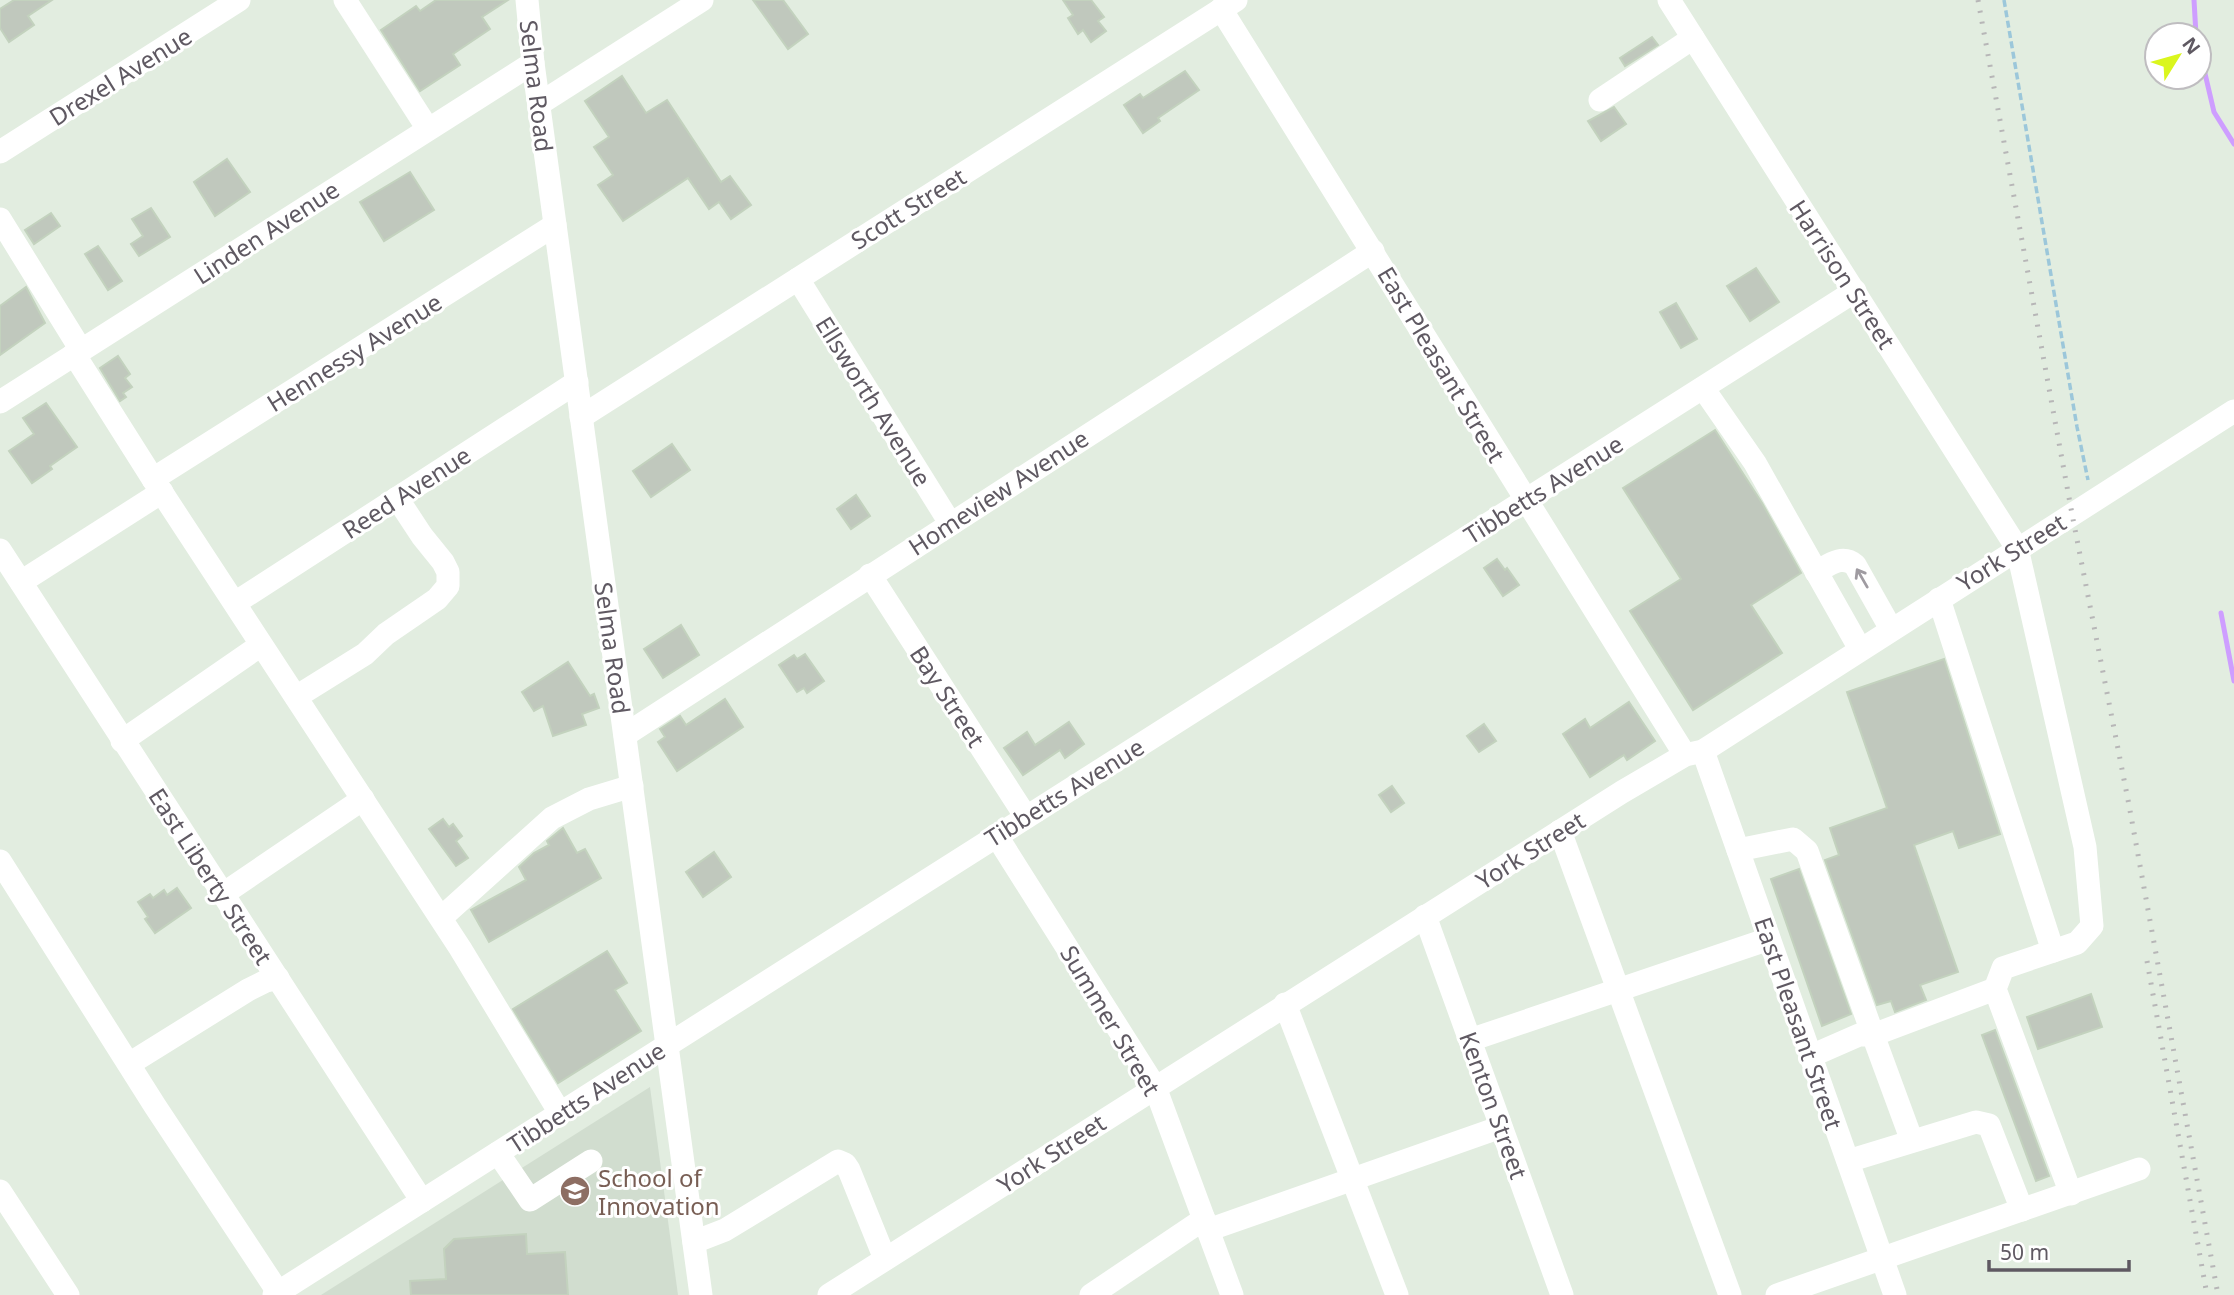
<svg xmlns="http://www.w3.org/2000/svg" width="2234" height="1295" viewBox="0 0 2234 1295" font-family="'Noto Sans',sans-serif">
<style>
.education{fill:#d1ddcf}
.lines{fill:none;stroke-linecap:round;stroke-linejoin:round}
.stream{stroke:#ce9eff;stroke-width:5}
.building{fill:#c0c8bd;stroke:#c3d2be;stroke-width:2}
.path{stroke:#9cc7da;stroke-width:3.5;stroke-dasharray:7 3.5;stroke-linecap:butt}
.minor{stroke:#fff;stroke-width:23}
.rail{stroke:#b7b6b7;stroke-width:5;stroke-dasharray:2 9;stroke-linecap:butt}
.oneway{stroke:#9f9ba1}
.labels{text-anchor:middle;dominant-baseline:central;stroke-width:6;stroke-linejoin:round;paint-order:stroke}
.street-label{font-size:24px;fill:#5f5962;stroke:#fff}
.education-label{font-size:24px;fill:#785e54;stroke:#fff;text-anchor:start}
</style>
<rect width="100%" height="100%" fill="#e2ede0"/>
<polygon class="education" points="650,1087 678,1295 321,1295"/>
<g class="lines">
<g class="stream">
<polyline points="2194,0 2196,35"/>
<polyline points="2199,48 2214,112 2234,144"/>
<polyline points="2221,613 2234,681"/>
</g>
</g>
<g class="building">
<polygon points="14,0 52,0 28,16 34,25 9,42 0,28 0,9"/>
<polygon points="436,0 508,0 482,17 490,29 453,54 460,65 420,91 381,30 416,6 420,11"/>
<polygon points="753,0 783,0 808,34 788,49"/>
<polygon points="1063,0 1091,0 1104,17 1098,21 1106,31 1091,42 1083,30 1078,34 1068,18 1073,15"/>
<polygon points="1652,37 1658,45 1625,66 1620,58"/>
<polygon points="1185,71 1199,90 1158,118 1160,121 1143,133 1124,105 1140,94 1143,98"/>
<polygon points="622,76 646,113 667,100 721,182 730,176 751,205 731,219 719,202 709,209 688,178 623,221 598,185 613,175 594,147 609,137 585,101"/>
<polygon points="1614,107 1626,124 1601,141 1588,121"/>
<polygon points="227,159 250,192 215,216 194,182"/>
<polygon points="410,172 434,210 384,241 360,202"/>
<polygon points="151,208 170,237 139,256 131,244 143,236 132,219"/>
<polygon points="51,213 60,226 34,244 25,230"/>
<polygon points="98,246 122,281 108,290 85,254"/>
<polygon points="1756,268 1779,302 1750,321 1727,286"/>
<polygon points="26,287 45,323 0,355 0,306"/>
<polygon points="1676,303 1697,339 1681,348 1660,312"/>
<polygon points="118,356 130,374 125,378 132,387 123,393 126,397 120,401 100,368"/>
<polygon points="46,403 77,447 50,466 52,469 32,483 9,451 34,434 23,418"/>
<polygon points="1715,430 1762,503 1801,573 1751,605 1782,653 1693,710 1630,611 1681,579 1623,488"/>
<polygon points="672,444 690,470 651,497 633,471"/>
<polygon points="856,495 870,516 851,529 837,509"/>
<polygon points="1497,559 1505,570 1507,568 1519,585 1503,596 1484,568"/>
<polygon points="681,625 699,655 663,678 644,649"/>
<polygon points="805,654 824,681 807,693 804,688 797,692 779,665 794,655 797,659"/>
<polygon points="1944,659 2000,834 1959,848 1953,831 1914,845 1958,972 1920,985 1926,1000 1895,1012 1891,1001 1877,1005 1825,860 1839,855 1830,828 1887,808 1847,692"/>
<polygon points="568,662 590,696 594,694 599,708 582,714 586,725 553,736 543,706 534,711 522,692"/>
<polygon points="725,699 743,727 677,771 658,742 665,737 660,729 680,716 686,725"/>
<polygon points="1629,702 1655,741 1627,760 1624,755 1590,777 1563,734 1585,719 1590,728"/>
<polygon points="1069,722 1084,744 1065,758 1060,750 1023,775 1004,748 1027,732 1035,745"/>
<polygon points="1484,724 1496,741 1479,752 1467,736"/>
<polygon points="1392,786 1404,803 1391,812 1379,795"/>
<polygon points="443,819 449,827 453,824 462,836 456,841 468,858 456,866 429,829"/>
<polygon points="563,828 577,853 585,849 601,878 489,942 471,910 526,880 519,867 534,853 549,845 547,841"/>
<polygon points="714,852 731,877 703,897 686,872"/>
<polygon points="1799,869 1851,1014 1822,1026 1771,879"/>
<polygon points="177,888 191,908 155,933 145,919 148,917 138,902 150,894 153,898 164,890 167,895"/>
<polygon points="607,951 627,983 615,990 641,1031 558,1083 513,1009"/>
<polygon points="2091,994 2102,1027 2038,1049 2027,1017"/>
<polygon points="1995,1030 2049,1176 2036,1181 1982,1035"/>
<polygon points="526,1234 527,1254 565,1252 568,1295 411,1295 410,1281 446,1279 444,1249 454,1239"/>
</g>
<g class="lines">
<polyline class="path" points="2004,0 2077,427 2088,480"/>
<g class="minor">
<polyline points="345,0 428,129"/>
<polyline points="527,0 533,63 701,1295"/>
<polyline points="1669,0 2017,548 2085,847 2092,926 2077,943 2003,968 1995,989 2071,1194"/>
<polyline points="1221,9 1685,755"/>
<polyline points="1600,100 1693,38"/>
<polyline points="539,104 702,0"/>
<polyline points="0,152 239,0"/>
<polyline points="0,219 81,350"/>
<polyline points="798,279 950,523"/>
<polyline points="74,354 153,479 460,948 560,1113"/>
<polyline points="1703,388 1755,463 1860,649"/>
<polyline points="0,402 533,63"/>
<polyline points="581,417 1236,0"/>
<polyline points="153,479 555,225"/>
<polyline points="0,550 422,1201"/>
<path d="M1816 572C1829 565 1842 554 1855 565L1891 629"/>
<polyline points="870,575 1026,817"/>
<polyline points="21,582 162,492"/>
<polyline points="1939,599 2053,951"/>
<polyline points="235,603 577,382"/>
<polyline points="296,697 365,654 386,634 437,599 448,586 448,572 443,562 422,536 397,498"/>
<polyline points="625,735 1373,251"/>
<polyline points="122,741 261,645"/>
<polyline points="1703,751 1895,1295"/>
<polyline points="1560,831 1730,1295"/>
<polyline points="996,835 1155,1087 1232,1295"/>
<polyline points="1738,850 1793,839 1807,851 1873,1035 1859,1035 1811,1056"/>
<polyline points="0,861 155,1106 280,1295"/>
<polyline points="223,894 363,799"/>
<polyline points="1425,916 1562,1295"/>
<polyline points="441,918 552,818 589,799 632,786"/>
<polyline points="1285,1004 1397,1295"/>
<polyline points="1470,1040 1769,939"/>
<polyline points="129,1064 248,990 266,981 278,978"/>
<polyline points="1912,1141 1873,1035 1995,989"/>
<polyline points="498,1153 530,1200 591,1161"/>
<polyline points="1848,1161 1976,1122 1989,1125 2022,1210"/>
<polyline points="0,1191 68,1295"/>
<polyline points="1208,1230 1501,1127"/>
<polyline points="694,1242 725,1230 838,1161 845,1164 849,1170 885,1259"/>
<polyline points="274,1295 1855,291"/>
<polyline points="829,1295 1622,792 1685,755 1703,751 2234,411"/>
<polyline points="1091,1295 1204,1219"/>
<polyline points="1777,1295 2139,1169"/>
</g>
<g class="rail">
<polyline points="1978,0 2072,514 2129,805 2218,1295"/>
<polyline points="2147,961 2207,1295"/>
</g>
</g>
<defs><path id="oneway-shaft" d="M-6 0H5M1.5-3L5.5 0L1.5 3" fill="none" stroke-width="1.6" stroke-linecap="round" stroke-linejoin="round" transform="scale(1.75)"/></defs>
<use class="oneway" href="#oneway-shaft" transform="translate(1862 578) rotate(-120)"/>
<defs>
<g id="school-disc" transform="scale(1.575)"><circle r="9.5" fill="#8d6e63" stroke="#fff"/><path d="M0-5L7-2L0 1L-7-2ZM-4 1L0 2.5L4 1V4Q0 6-4 4Z" fill="#fff"/></g>
</defs>
<g fill-rule="evenodd">
<use href="#school-disc" x="575" y="1191"/>
</g>
<g class="labels">
<g class="street-label">
<text transform="translate(120 76) rotate(-32)">Drexel Avenue</text>
<text transform="translate(537 86) rotate(83)">Selma Road</text>
<text transform="translate(908 208) rotate(-32)">Scott Street</text>
<text transform="translate(266 232) rotate(-33)">Linden Avenue</text>
<text transform="translate(1843 274) rotate(57)">Harrison Street</text>
<text transform="translate(354 352) rotate(-32)">Hennessy Avenue</text>
<text transform="translate(1442 364) rotate(59)">East Pleasant Street</text>
<text transform="translate(874 401) rotate(58)">Ellsworth Avenue</text>
<text transform="translate(1543 489) rotate(-32)">Tibbetts Avenue</text>
<text transform="translate(406 492) rotate(-33)">Reed Avenue</text>
<text transform="translate(998 492) rotate(-33)">Homeview Avenue</text>
<text transform="translate(2011 552) rotate(-32)">York Street</text>
<text transform="translate(613 648) rotate(82)">Selma Road</text>
<text transform="translate(948 696) rotate(57)">Bay Street</text>
<text transform="translate(1064 792) rotate(-32)">Tibbetts Avenue</text>
<text transform="translate(1530 850) rotate(-32)">York Street</text>
<text transform="translate(211 876) rotate(57)">East Liberty Street</text>
<text transform="translate(1111 1020) rotate(59)">Summer Street</text>
<text transform="translate(1799 1023) rotate(71)">East Pleasant Street</text>
<text transform="translate(586 1097) rotate(-33)">Tibbetts Avenue</text>
<text transform="translate(1494 1105) rotate(70)">Kenton Street</text>
<text transform="translate(1051 1153) rotate(-33)">York Street</text>
</g>
<g class="education-label">
<text x="598" y="1177">School of<tspan x="598" dy="28">Innovation</tspan></text>
</g>
</g>
<g transform="translate(2178 56) rotate(53)"><circle r="33" fill="#ffffff" stroke="#bfbdc0" stroke-width="2"/>
<path d="M0-5L12 26L0 18L-12 26Z" fill="#daf61d"/>
<text y="-10" font-size="19" font-weight="bold" text-anchor="middle" fill="#5f5962">N</text>
</g>
<path d="M1989 1260v10h140v-10" fill="none" stroke="#5f5962" stroke-width="3.5"/>
<text x="2000" y="1260" font-size="21" fill="#5f5962" stroke="#ffffff" stroke-width="5" paint-order="stroke">50 m</text>
</svg>
